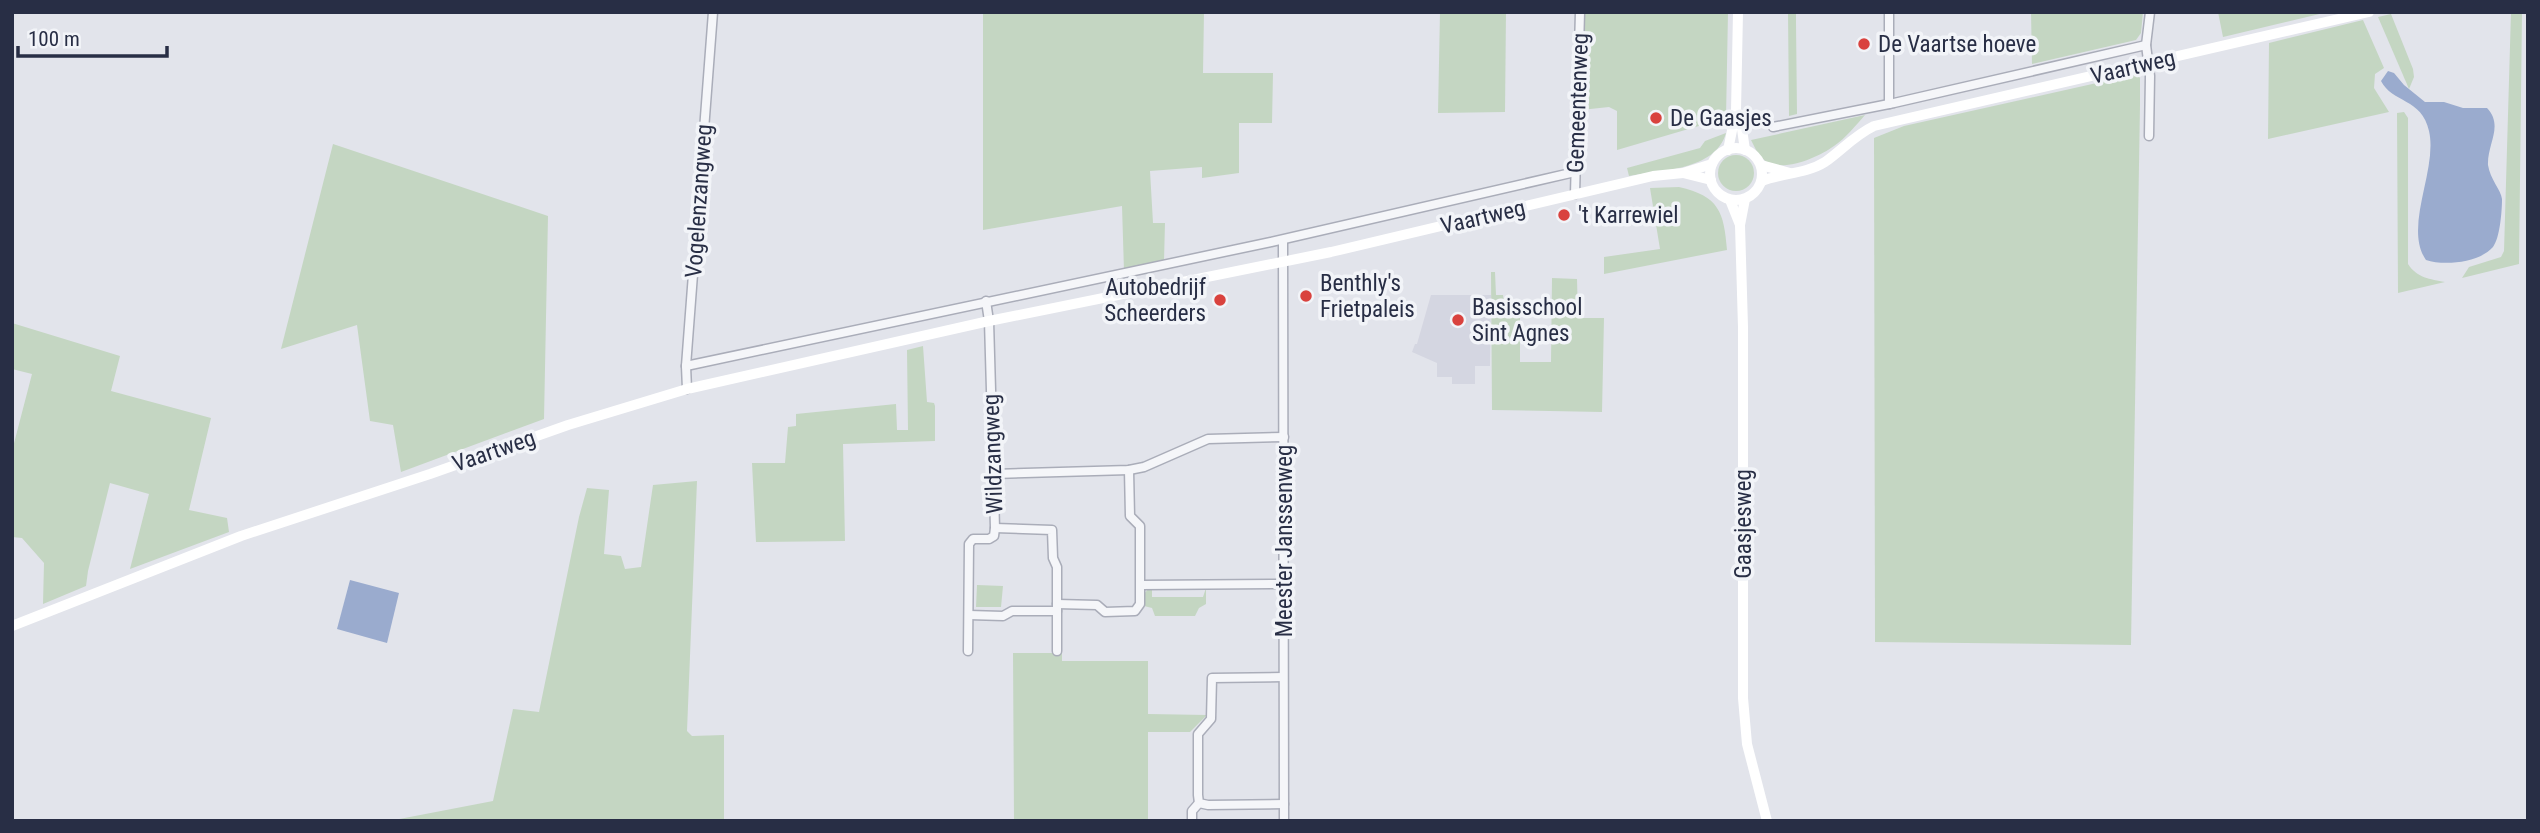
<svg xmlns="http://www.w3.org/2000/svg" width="2540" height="833" viewBox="0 0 2540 833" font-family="'Roboto Condensed',sans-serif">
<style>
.built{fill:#d4d6e1}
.green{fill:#c4d6c2}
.water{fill:#9aabce}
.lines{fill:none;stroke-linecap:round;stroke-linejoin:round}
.street-casing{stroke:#aaadb9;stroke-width:11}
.street{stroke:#f5f6f9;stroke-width:8}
.secondary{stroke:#fff;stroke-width:10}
.poi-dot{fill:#d9423e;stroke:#f2f4f8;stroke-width:2.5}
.labels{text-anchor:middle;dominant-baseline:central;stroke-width:7;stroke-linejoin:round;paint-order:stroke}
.poi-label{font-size:23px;fill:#282e45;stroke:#f2f4f8;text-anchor:start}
.street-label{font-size:23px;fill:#282e45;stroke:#f2f4f8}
</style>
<rect width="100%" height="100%" fill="#e2e4eb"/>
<polygon class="built" points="1431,295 1491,295 1490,366 1475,366 1475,384 1452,384 1452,377 1437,377 1437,363 1412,352 1415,344 1417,344"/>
<g class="green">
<polygon points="983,12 1204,12 1203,73 1273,73 1272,123 1239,123 1239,173 1202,178 1202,167 1150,171 1153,223 1165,223 1164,261 1124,271 1122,206 983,230"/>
<polygon points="1440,12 1506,12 1505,112 1438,113"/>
<polygon points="1583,12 1728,12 1726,118 1617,150 1617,111 1609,107 1581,110"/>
<polygon points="1788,12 1796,12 1796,23 1797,114 1789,116"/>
<polygon points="2031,12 2143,12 2141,33 2136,40 2032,64"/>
<polygon points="2218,12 2328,12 2223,37"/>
<polygon points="2511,12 2522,12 2519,264 2462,278 2469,267 2501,257 2504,251"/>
<polygon points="2391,14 2413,69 2414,77 2409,89 2378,17"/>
<polygon points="2363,20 2384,68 2375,74 2374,88 2389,112 2268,139 2269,43"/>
<polygon points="2137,74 2140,78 2140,105 2131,645 1875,642 1874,138 1904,126"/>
<path d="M2404 112 2408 118V264C2417 278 2430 279 2445 282L2398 293 2397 113Z"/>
<path d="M1865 115C1856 125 1846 138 1834 146 1819 157 1785 172 1767 162 1759 157 1755 148 1751 140Z"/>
<path d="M1726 133C1715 171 1660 170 1629 176L1627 168 1700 148 1705 141Z"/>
<polygon points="333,144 548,216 544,419 401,472 393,425 370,421 357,325 281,349"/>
<circle cx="1736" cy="173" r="18"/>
<path d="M1679 187C1719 196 1724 212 1727 250L1604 274V257L1660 249 1650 188Z"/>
<polygon points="1491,272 1495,272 1496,295 1503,295 1504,302 1520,302 1520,362 1551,362 1552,278 1577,279 1578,318 1604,318 1602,412 1492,410"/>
<polygon points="12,323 120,356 111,391 211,418 189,510 227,518 229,532 130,569 149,494 110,483 88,571 86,586 43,604 44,563 22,538 12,537 12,451 32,374 12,369"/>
<polygon points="923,346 927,402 934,403 935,406 935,441 843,444 845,541 756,542 752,463 785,463 788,427 796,426 796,414 896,404 897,430 908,430 907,350"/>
<polygon points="697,481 687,731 692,736 724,735 724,821 389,821 493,801 513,709 539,712 579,517 587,488 609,490 604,554 621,556 625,569 641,567 653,485"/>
<polygon points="977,585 1003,586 1001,607 976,607"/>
<polygon points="1149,588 1152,588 1152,597 1203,597 1206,588 1206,604 1199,608 1195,616 1155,616 1152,608 1144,606 1144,594"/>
<polygon points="1013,653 1062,653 1062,661 1148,661 1148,714 1207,715 1190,732 1148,732 1148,821 1014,821"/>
</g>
<g class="water">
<path d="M2388 71 2394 73 2404 85 2425 102H2444L2463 108H2487C2504 126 2487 144 2488 165 2490 179 2501 190 2502 199 2502 211 2500 238 2493 247 2479 263 2444 266 2426 260 2403 227 2438 170 2429 131 2422 98 2392 103 2381 81Z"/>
<polygon points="350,580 399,593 387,643 337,629"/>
</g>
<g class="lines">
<g class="street-casing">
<g id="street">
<polyline points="1889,104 1889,12"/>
<polyline points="1773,127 1894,103 2146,45"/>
<polyline points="2149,136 2150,76 2146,45 2150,12"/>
<polyline points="1575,194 1580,12"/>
<polyline points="1283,240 1284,821"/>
<polyline points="686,366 1271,242 1575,172"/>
<polyline points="687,389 686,366 713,12"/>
<polyline points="994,474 1129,470 1144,467 1208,439 1284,437"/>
<polyline points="995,528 1052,530 1053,558 1057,567 1057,651"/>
<polyline points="1141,585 1283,584"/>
<polyline points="1057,604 1097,605 1105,612 1135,611 1140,604 1140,526 1130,516 1129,470"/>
<polyline points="969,615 1003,616 1012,611 1057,611"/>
<polyline points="968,651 969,544 973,539 989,539 994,536 995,528 989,321 986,301"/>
<polyline points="1283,677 1212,678 1211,719 1198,734 1198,795 1199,803 1208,805 1284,804"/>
<polyline points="1192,821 1192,811 1199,803"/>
</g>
</g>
<use href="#street" class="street"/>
<g class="secondary">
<polyline points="1736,111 1742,129 1745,150"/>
<circle cx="1736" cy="174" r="26"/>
<polyline points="1728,150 1736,111 1738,12"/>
<polyline points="1761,165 1790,173"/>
<polyline points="1683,173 1711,180"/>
<path d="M1762 181C1782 173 1806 174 1825 162 1842 150 1855 135 1874 126L2369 12"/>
<polyline points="1745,199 1740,225 1743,327 1743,698 1747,744 1767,821"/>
<polyline points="1730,200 1740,225"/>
<polyline points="12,626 241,536 430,474 568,425 687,389 989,321 1331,252 1653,176 1683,173 1712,164"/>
</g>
</g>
<g class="poi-dot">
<circle cx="1864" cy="44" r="7"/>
<circle cx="1656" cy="118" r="7"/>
<circle cx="1564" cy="215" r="7"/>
<circle cx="1306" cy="296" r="7"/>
<circle cx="1220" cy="300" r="7"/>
<circle cx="1458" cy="320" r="7"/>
</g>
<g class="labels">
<g class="poi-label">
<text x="1878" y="44">De Vaartse hoeve</text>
<text x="1670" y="118">De Gaasjes</text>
<text x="1578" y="215">'t Karrewiel</text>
<text x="1320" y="283">Benthly's<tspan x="1320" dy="26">Frietpaleis</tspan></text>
<text x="1206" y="287" text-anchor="end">Autobedrijf<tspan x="1206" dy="26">Scheerders</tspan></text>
<text x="1472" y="307">Basisschool<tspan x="1472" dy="26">Sint Agnes</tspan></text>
</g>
<g class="street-label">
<text transform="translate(2133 67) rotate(-13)">Vaartweg</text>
<text transform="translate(1578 103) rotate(-88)">Gemeentenweg</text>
<text transform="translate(699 201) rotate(-86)">Vogelenzangweg</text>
<text transform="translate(1483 217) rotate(-13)">Vaartweg</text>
<text transform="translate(494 451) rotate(-19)">Vaartweg</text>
<text transform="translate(993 454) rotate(-92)">Wildzangweg</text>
<text transform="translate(1743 524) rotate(-90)">Gaasjesweg</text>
<text transform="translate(1284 541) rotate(-90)">Meester Janssenweg</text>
</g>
</g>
<rect width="2540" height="833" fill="none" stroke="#282e45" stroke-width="28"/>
<path d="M18 46v10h149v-10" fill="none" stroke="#282e45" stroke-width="3.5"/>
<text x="28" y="46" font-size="21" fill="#282e45" stroke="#f2f4f8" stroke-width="5" paint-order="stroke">100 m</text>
</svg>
